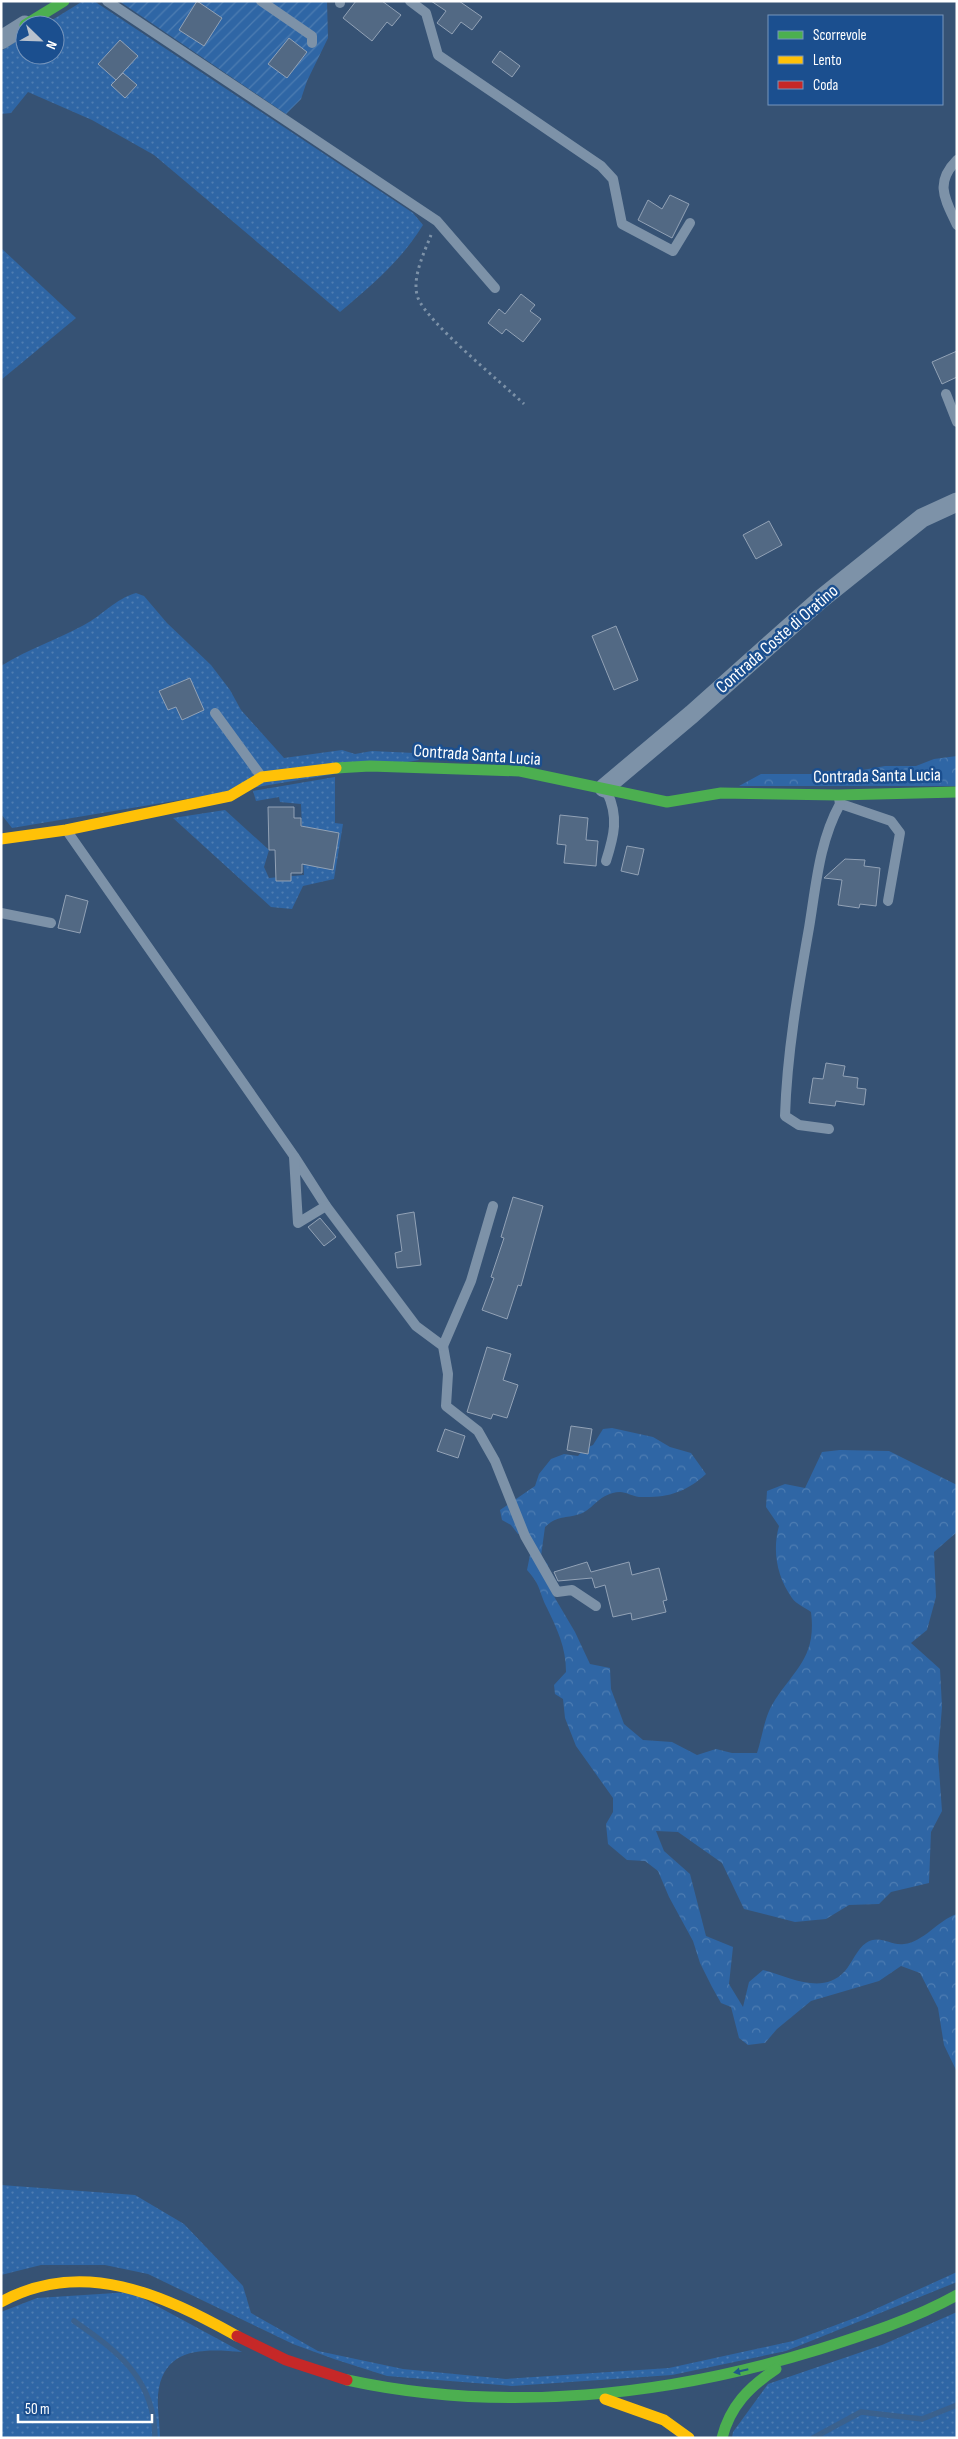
<svg xmlns="http://www.w3.org/2000/svg" width="958" height="2439" viewBox="0 0 958 2439" font-family="'Sofia Sans Condensed',sans-serif">
<style>
.grass{fill:url(#grass-dots)}
.forest{fill:url(#forest-crowns)}
.garden{fill:url(#garden-furrows)}
.lines{fill:none;stroke-linecap:round;stroke-linejoin:round}
.stream{stroke:#3b618d;stroke-width:5.5}
.building{fill:#526984;stroke:#92a2b6}
.path{stroke:#7d92a8;stroke-width:3;stroke-dasharray:2.5 4;stroke-linecap:butt}
.lane{stroke:#7d92a8;stroke-width:10}
.street{stroke:#7d92a8;stroke-width:19}
.fast{stroke:#4caf50;stroke-width:11}
.slow{stroke:#ffc107;stroke-width:11}
.jam{stroke:#c62828;stroke-width:11}
.oneway{fill:#205989}
.labels{text-anchor:middle;dominant-baseline:central;stroke-width:5;stroke-linejoin:round;paint-order:stroke}
.street-label{font-size:18px;fill:#fff;stroke:#1b4f8f}
</style>
<defs>
<pattern id="grass-dots" width="8" height="8" patternUnits="userSpaceOnUse" patternTransform="scale(1.25)"><rect width="8" height="8" fill="#2f66a5"/><path d="M2 2h.1M6 6h.1" fill="none" stroke="#4e7db2" stroke-width="1.8" stroke-linecap="round"/></pattern>
<pattern id="forest-crowns" width="20" height="18" patternUnits="userSpaceOnUse" patternTransform="scale(1.25)"><rect width="20" height="18" fill="#2f66a5"/><path d="M2 6a3 3 0 1 1 6 0M12 15a3 3 0 1 1 6 0" fill="none" stroke="#4e7db2"/></pattern>
<pattern id="garden-furrows" width="10" height="10" patternUnits="userSpaceOnUse" patternTransform="scale(1.25)"><rect width="10" height="10" fill="#2f66a5"/><path d="M-1 1l2-2M0 10L10 0M9 11l2-2" fill="none" stroke="#4e7db2"/></pattern>
</defs>
<rect width="100%" height="100%" fill="#365274"/>
<g class="grass">
<path d="M83 1H94L413 213 423 225C399 263 373 284 340 312L154 155 92 120 28 92 11 113 1 114V51L25 36V55H55V25H44Z"/>
<polygon points="1,248 76,318 1,380"/>
<path d="M136 593 144 596 167 623 211 665 230 690 241 710 284 758 342 750 355 754 372 751 414 753 419 760 12 828 1 814V666C28 649 57 640 84 625 103 615 115 599 136 593Z"/>
<polygon points="335,777 335,823 343,824 334,879 303,886 292,909 271,907 173,818 225,810 269,850 264,867 269,878 304,875 301,804 280,802 279,797 256,801 253,791"/>
<polygon points="1,2185 135,2195 184,2224 243,2286 251,2313 318,2351 403,2369 506,2379 669,2368 793,2341 860,2316 957,2272 957,2282 786,2351 672,2375 512,2386 387,2376 334,2359 293,2344 148,2274 105,2265 41,2265 1,2275"/>
<path d="M131 2292 242 2352C204 2349 163 2346 158 2395 157 2408 160 2424 160 2438H1V2312L37 2298Z"/>
<polygon points="957,2312 957,2438 732,2438 733,2432 768,2384 882,2345"/>
</g>
<g class="forest">
<polygon points="957,756 957,786 739,786 761,774 810,774 829,771 846,773 885,766 916,766 934,759"/>
<path d="M612 1428 653 1437 670 1447 691 1453 706 1474C685 1493 667 1498 639 1497 632 1496 626 1492 620 1492 599 1493 594 1509 580 1514 564 1519 558 1515 545 1527L541 1556 548 1565V1577L552 1593 575 1632 590 1664 610 1668 611 1689 624 1724 643 1740 672 1742 697 1755 716 1749 732 1753H757C762 1738 764 1719 772 1705 793 1670 817 1659 811 1612 806 1608 796 1604 792 1598 777 1577 772 1551 779 1526L766 1507 767 1491 785 1484 805 1488 822 1452 840 1450 889 1451 957 1485V1532L934 1552 936 1597 927 1630 911 1643 940 1669 942 1707 938 1756 942 1811 931 1832 929 1883 891 1892 879 1904 849 1905 826 1919 795 1922 744 1909 722 1863 678 1832 656 1831 664 1851 690 1874 706 1936 733 1947 729 1984 743 2007 749 1982 763 1970C791 1977 822 1996 845 1971 852 1963 857 1949 866 1943 880 1934 890 1946 904 1944 924 1942 938 1920 957 1914V2072L944 2045 938 2008 920 1973 901 1966 879 1981 811 2001 777 2029 765 2043 748 2045 739 2038 731 2007 721 2003 712 1987 700 1963 693 1941 669 1897 658 1871 645 1861 627 1860 608 1844 606 1824 613 1812V1798L576 1746 565 1718 563 1699 555 1694 554 1685 566 1672C566 1647 557 1629 547 1608 538 1590 542 1587 527 1570L530 1555 526 1533 518 1534 511 1525 502 1520 500 1510 535 1486 539 1474 551 1459 564 1454 578 1456 584 1449 593 1445 603 1429Z"/>
</g>
<polygon class="garden" points="119,1 327,1 328,38 307,81 301,99 286,114"/>
<g class="lines">
<g class="stream">
<path d="M74 2321C119 2352 155 2380 155 2438"/>
<polyline points="813,2438 861,2412 922,2419 957,2405"/>
</g>
</g>
<g class="building">
<polygon points="197,1 222,18 204,46 179,30"/>
<polygon points="356,1 382,1 401,15 392,26 387,22 372,41 343,18"/>
<polygon points="431,1 459,1 482,17 472,30 461,22 452,34 437,23 446,11"/>
<polygon points="289,38 307,52 287,78 268,64"/>
<polygon points="120,40 138,56 116,80 98,64"/>
<polygon points="500,51 520,66 512,77 492,62"/>
<polygon points="123,73 137,85 125,98 111,85"/>
<polygon points="670,195 689,204 672,238 638,220 648,200 662,209"/>
<polygon points="521,294 535,305 530,311 541,319 523,342 506,329 502,334 488,323 499,309 505,314"/>
<polygon points="957,351 957,377 942,384 932,362"/>
<polygon points="769,521 782,545 756,559 743,535"/>
<polygon points="616,626 638,680 614,690 592,636"/>
<polygon points="190,678 204,710 182,720 176,707 168,710 159,691"/>
<polygon points="268,807 294,807 294,818 301,818 301,826 339,833 333,870 302,864 302,873 291,873 291,881 276,881 275,850 269,850"/>
<polygon points="560,815 588,818 586,840 598,841 596,866 564,863 566,845 557,844"/>
<polygon points="627,846 644,849 638,875 621,871"/>
<polygon points="845,859 865,860 864,866 880,868 876,906 860,904 859,908 838,905 842,880 824,878"/>
<polygon points="66,895 88,901 80,933 58,928"/>
<polygon points="826,1063 845,1066 843,1076 858,1078 857,1088 866,1089 864,1105 836,1101 835,1106 809,1103 813,1078 823,1079"/>
<polygon points="513,1197 543,1206 521,1286 518,1285 507,1319 482,1310 494,1278 491,1277 504,1238 501,1237"/>
<polygon points="414,1212 421,1265 397,1268 395,1253 402,1251 397,1215"/>
<polygon points="320,1218 336,1237 324,1246 308,1227"/>
<polygon points="487,1347 511,1354 503,1380 518,1385 507,1418 493,1414 491,1419 467,1412"/>
<polygon points="571,1426 592,1429 588,1454 567,1450"/>
<polygon points="445,1429 465,1436 458,1458 437,1451"/>
<polygon points="587,1562 591,1572 629,1562 632,1575 659,1568 667,1600 663,1601 666,1612 632,1620 631,1613 613,1617 605,1585 595,1588 592,1578 558,1581 554,1572"/>
</g>
<g class="lines">
<path class="path" d="M431 235C424 253 411 279 418 298 428 323 501 382 524 404"/>
<g class="lane">
<polyline points="107,1 437,221 495,288"/>
<polyline points="261,1 312,36 312,43"/>
<polyline points="340,1 340,3"/>
<polyline points="410,1 426,13 438,55 601,166 613,179 622,224 673,251 690,223"/>
<path d="M957 160C934 183 945 199 957 225"/>
<polyline points="946,394 957,422"/>
<polyline points="215,713 261,776"/>
<polyline points="841,804 891,821 900,833 888,901"/>
<polyline points="67,831 294,1156 326,1206 416,1326 443,1346 448,1374 446,1406 478,1431 495,1461 525,1536 557,1592 572,1590 596,1606"/>
<path d="M606 861C614 836 619 817 607 792"/>
<polyline points="1,913 51,923"/>
<path d="M829 1129 799 1125 785 1116C787 1053 798 990 809 928 816 886 819 842 840 804L839 798"/>
<polyline points="294,1157 298,1223 326,1206"/>
<polyline points="443,1346 471,1281 493,1206"/>
</g>
<g class="street">
<polyline points="1,40 25,25"/>
<polyline points="604,788 692,714 821,599 922,518 957,502"/>
</g>
<g class="fast">
<polyline points="25,25 64,1"/>
<polyline points="336,768 370,766 520,771 667,802 721,793 838,795 957,792"/>
<path d="M347 2380C504 2414 668 2396 820 2349 867 2334 914 2319 957 2295"/>
<path d="M722 2438C730 2406 749 2387 776 2369"/>
</g>
<g class="slow">
<polyline points="1,839 66,830 230,796 262,777 336,768"/>
<path d="M1 2302C83 2257 163 2295 237 2336"/>
<polyline points="605,2399 664,2420 689,2438"/>
</g>
<polyline class="jam" points="237,2336 286,2360 347,2380"/>
</g>
<defs><path id="oneway-solid" d="M-6-.8H1V-3.2L6.5 0L1 3.2V.8H-6Z" transform="scale(1.25)"/></defs>
<use class="oneway" href="#oneway-solid" transform="translate(741 2371) rotate(167)"/>
<g class="labels">
<g class="street-label">
<text transform="translate(777 639) rotate(-41)">Contrada Coste di Oratino</text>
<text transform="translate(477 755) rotate(4)">Contrada Santa Lucia</text>
<text transform="translate(877 776) rotate(-1)">Contrada Santa Lucia</text>
</g>
</g>
<rect width="958" height="2439" fill="none" stroke="#ffffff" stroke-width="5"/>
<rect x="768" y="15" width="175" height="90" fill="#1b4f8f" stroke="#7695bc"/>
<rect x="778" y="31" width="25" height="8" fill="#4caf50" stroke="#7695bc"/>
<text x="813" y="40" font-size="15" fill="#ffffff">Scorrevole</text>
<rect x="778" y="56" width="25" height="8" fill="#ffc107" stroke="#7695bc"/>
<text x="813" y="65" font-size="15" fill="#ffffff">Lento</text>
<rect x="778" y="81" width="25" height="8" fill="#c62828" stroke="#7695bc"/>
<text x="813" y="90" font-size="15" fill="#ffffff">Coda</text>
<g transform="translate(40 40) rotate(113)"><circle r="24" fill="#1b4f8f" stroke="#7695bc"/>
<path d="M0-4L9 19L0 12L-9 19Z" fill="#b9c2ce"/>
<text y="-8" font-size="14" font-weight="bold" text-anchor="middle" fill="#ffffff">N</text>
</g>
<path d="M18 2414v8h134v-8" fill="none" stroke="#ffffff" stroke-width="2.5"/>
<text x="25" y="2414" font-size="15" fill="#ffffff" stroke="#1b4f8f" stroke-width="4" paint-order="stroke">50 m</text>
</svg>
